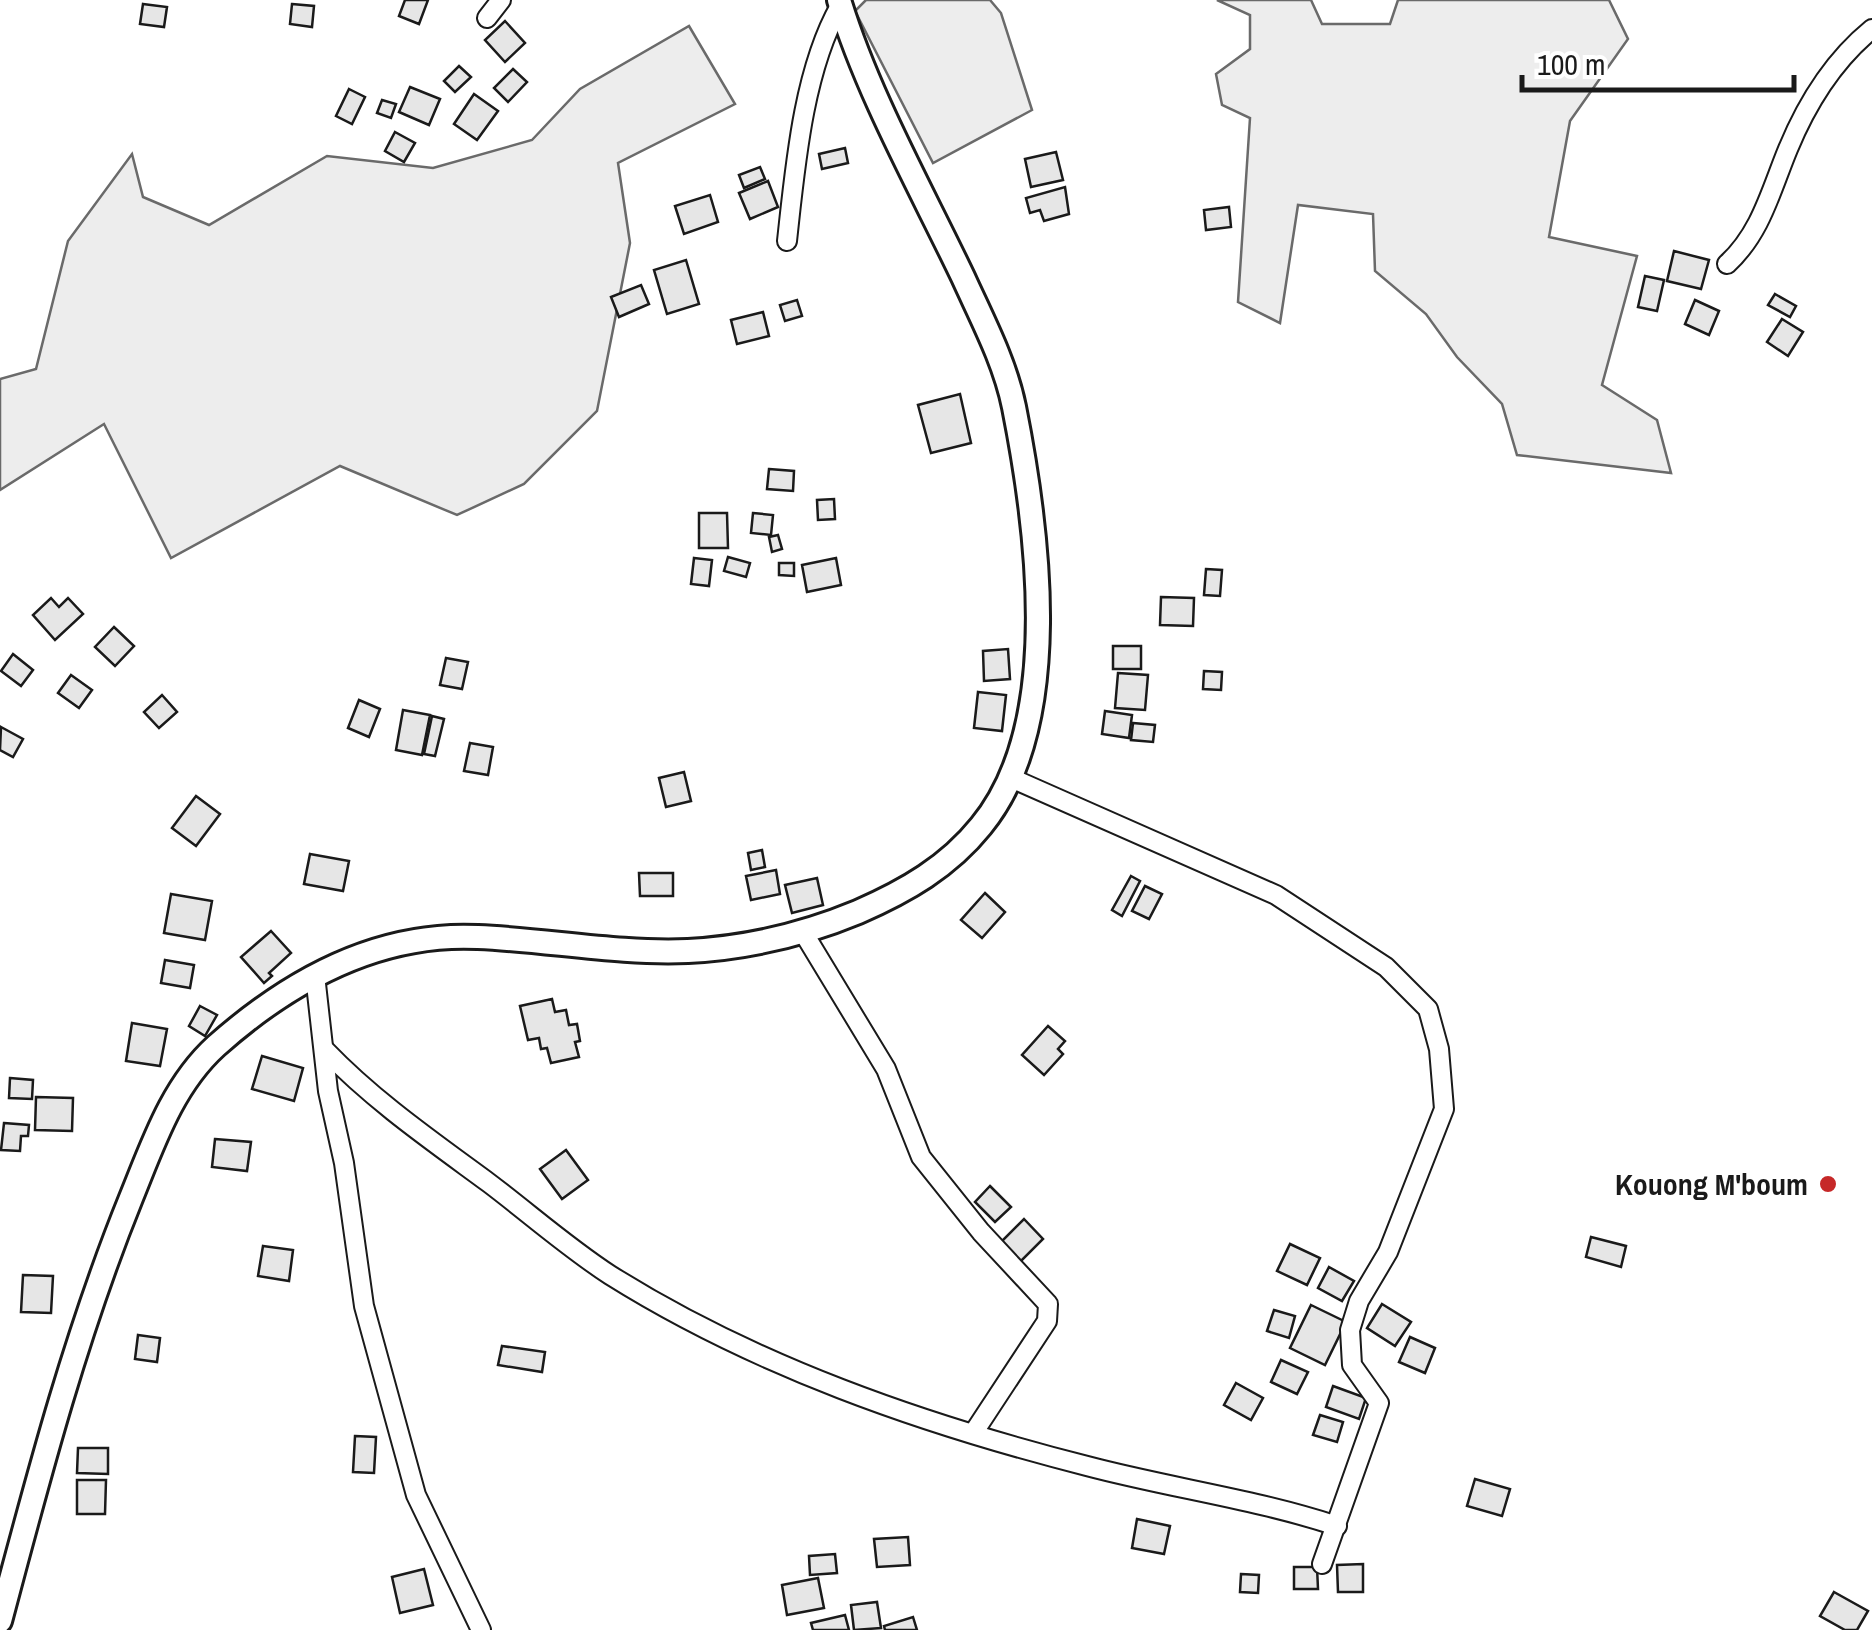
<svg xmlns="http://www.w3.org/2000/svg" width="1872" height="1630" viewBox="0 0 1872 1630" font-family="'Archivo Narrow',sans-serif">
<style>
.green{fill:#ededed;stroke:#6a6a6a;stroke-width:2.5}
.building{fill:#e6e6e6;stroke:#1a1a1a;stroke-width:2.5}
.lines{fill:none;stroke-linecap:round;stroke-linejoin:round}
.street-casing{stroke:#1a1a1a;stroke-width:22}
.secondary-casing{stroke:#1a1a1a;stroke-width:28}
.street{stroke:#fff;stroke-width:18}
.secondary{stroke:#fff;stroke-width:22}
.poi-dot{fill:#c62828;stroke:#fff;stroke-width:4}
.labels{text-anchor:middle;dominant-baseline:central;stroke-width:8;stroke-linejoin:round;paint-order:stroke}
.poi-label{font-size:30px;font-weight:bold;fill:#1a1a1a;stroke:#fff;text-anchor:end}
</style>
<rect width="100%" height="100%" fill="#fff"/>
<g class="green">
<polygon points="866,0 990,0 1001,13 1032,110 933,163 855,11"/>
<polygon points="1217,0 1311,0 1322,24 1390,24 1398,0 1609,0 1628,39 1570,121 1549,237 1637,256 1602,385 1657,420 1671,473 1517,455 1502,404 1457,357 1426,314 1375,271 1373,214 1298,205 1280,323 1238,302 1250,118 1222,105 1216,74 1250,49 1250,15"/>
<polygon points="689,26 735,104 618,163 630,243 597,411 524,484 457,515 340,466 171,558 104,424 0,490 0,379 36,369 68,241 132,154 143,197 209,225 327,156 433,168 532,140 580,89"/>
</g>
<g class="building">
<polygon points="405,0 428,0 419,24 399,16"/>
<polygon points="143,4 167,7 164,27 140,24"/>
<polygon points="292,4 314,6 312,27 290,24"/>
<polygon points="505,21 525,43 505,62 485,40"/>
<polygon points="459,66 471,77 455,92 444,81"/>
<polygon points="513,69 527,82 508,102 494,88"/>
<polygon points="410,87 440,99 429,125 399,112"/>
<polygon points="349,89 365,97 352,124 336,116"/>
<polygon points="474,94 498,111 477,140 454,124"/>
<polygon points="382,100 396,104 391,118 377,113"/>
<polygon points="395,132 415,143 404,162 385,151"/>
<polygon points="845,148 848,163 822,169 819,154"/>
<polygon points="1056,152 1063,180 1031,187 1025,159"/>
<polygon points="760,167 765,179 744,188 739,175"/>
<polygon points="768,181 778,207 750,219 739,193"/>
<polygon points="1065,187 1069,214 1044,221 1040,210 1030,213 1026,198"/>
<polygon points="710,195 718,222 684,234 675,206"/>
<polygon points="1229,207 1231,227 1206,230 1204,210"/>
<polygon points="1674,251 1709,260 1701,289 1667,281"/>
<polygon points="686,260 699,304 667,314 654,270"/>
<polygon points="1645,276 1664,280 1657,311 1638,307"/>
<polygon points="641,285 649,304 619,317 611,297"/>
<polygon points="1775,294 1796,306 1790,317 1768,305"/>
<polygon points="797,300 802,316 785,321 780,305"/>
<polygon points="1695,300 1719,311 1709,335 1685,324"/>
<polygon points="763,312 769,336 737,344 731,320"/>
<polygon points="1782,319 1803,332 1788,356 1767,342"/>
<polygon points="960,394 971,443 931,453 918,405"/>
<polygon points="769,469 794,471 793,491 767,489"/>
<polygon points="834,499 835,519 818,520 817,500"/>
<polygon points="699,513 727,513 728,548 699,548"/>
<polygon points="753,513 773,515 771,535 751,533"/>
<polygon points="778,535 782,549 772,552 769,537"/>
<polygon points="728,557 750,563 746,577 724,571"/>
<polygon points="694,558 712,560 709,586 691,584"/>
<polygon points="836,558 841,585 807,592 802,565"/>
<polygon points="779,563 794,563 794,576 779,575"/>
<polygon points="1206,569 1222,570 1220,596 1204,595"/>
<polygon points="1161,597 1194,598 1193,626 1160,625"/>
<polygon points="51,598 59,607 68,598 83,614 55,640 33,615"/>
<polygon points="114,627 134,646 115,666 95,647"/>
<rect x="1113" y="646" width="28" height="23"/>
<polygon points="1008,649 1010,679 984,681 983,651"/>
<polygon points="13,654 33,670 21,686 1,671"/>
<polygon points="446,658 468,662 462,689 440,685"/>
<polygon points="1204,671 1222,672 1221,690 1203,689"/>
<polygon points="1118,673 1148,675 1145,710 1115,708"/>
<polygon points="71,675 92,690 79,708 58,693"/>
<polygon points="978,692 1006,695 1002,731 974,728"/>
<polygon points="162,695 177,712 159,728 144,712"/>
<polygon points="359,700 380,709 369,737 348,728"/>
<polygon points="403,710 430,715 422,755 396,750"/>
<polygon points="1105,711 1132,715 1129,738 1102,734"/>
<polygon points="432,716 444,719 435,756 424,754"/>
<polygon points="1133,723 1155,725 1153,742 1131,740"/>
<polygon points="1,727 23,739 13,757 0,750"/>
<polygon points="470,743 493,747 488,775 464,771"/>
<polygon points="684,772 691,801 666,807 659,778"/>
<polygon points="196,796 220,814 196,846 172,828"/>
<polygon points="762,850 765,867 751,870 748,853"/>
<polygon points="310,854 349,861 343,891 304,884"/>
<polygon points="776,870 780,894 751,900 746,876"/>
<polygon points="639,873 673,873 673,896 640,896"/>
<polygon points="1131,876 1140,881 1122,916 1112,910"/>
<polygon points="817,878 823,905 792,913 785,885"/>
<polygon points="1145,886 1162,894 1149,919 1132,911"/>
<polygon points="985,893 1005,912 982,938 961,920"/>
<polygon points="171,894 212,901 205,940 164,933"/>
<polygon points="271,931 291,953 269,973 272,976 264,983 241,957"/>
<polygon points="165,960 194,965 190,988 161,983"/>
<polygon points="552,999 555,1012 566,1010 569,1025 577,1024 580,1041 575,1042 579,1057 551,1063 547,1048 541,1049 539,1038 528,1040 520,1006"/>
<polygon points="200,1006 217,1015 205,1036 189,1026"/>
<polygon points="132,1023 167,1029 160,1066 126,1061"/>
<polygon points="1048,1026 1065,1041 1058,1049 1063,1054 1044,1075 1022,1055"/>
<polygon points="262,1056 303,1068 294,1101 252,1089"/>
<polygon points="10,1078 33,1080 32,1099 9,1098"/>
<polygon points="36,1097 73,1098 72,1131 35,1130"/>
<polygon points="4,1123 29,1125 28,1136 21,1136 20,1151 1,1150"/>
<polygon points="215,1139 251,1142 247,1171 212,1167"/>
<polygon points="566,1150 588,1180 562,1199 540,1169"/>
<polygon points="990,1186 1011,1207 995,1222 975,1202"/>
<polygon points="1024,1219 1043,1239 1019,1263 1000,1243"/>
<polygon points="1591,1237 1626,1246 1621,1267 1586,1257"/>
<polygon points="1290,1244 1320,1258 1307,1285 1277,1271"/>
<polygon points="263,1246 293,1250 289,1281 258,1276"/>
<polygon points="1329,1267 1354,1281 1342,1301 1318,1288"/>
<polygon points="23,1275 53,1276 51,1313 21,1312"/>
<polygon points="1382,1304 1411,1322 1395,1346 1367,1328"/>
<polygon points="1311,1305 1346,1322 1325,1365 1290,1348"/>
<polygon points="1274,1310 1295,1316 1289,1338 1267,1331"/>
<polygon points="138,1335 160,1338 157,1362 135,1359"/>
<polygon points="1410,1337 1435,1348 1425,1373 1399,1362"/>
<polygon points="502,1346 545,1352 542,1372 498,1365"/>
<polygon points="1281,1360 1308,1372 1297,1394 1271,1382"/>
<polygon points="1236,1383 1263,1398 1251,1420 1224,1405"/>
<polygon points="1333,1386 1366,1398 1359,1419 1326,1407"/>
<polygon points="1320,1415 1343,1422 1337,1442 1313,1435"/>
<polygon points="355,1436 376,1437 374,1473 353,1472"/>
<polygon points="78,1448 108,1448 108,1474 77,1473"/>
<polygon points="1475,1479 1510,1489 1502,1516 1467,1506"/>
<polygon points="77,1480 106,1480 105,1514 77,1514"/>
<polygon points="1137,1519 1170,1526 1164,1554 1132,1548"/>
<polygon points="908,1537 910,1565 877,1567 874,1539"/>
<polygon points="835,1554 837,1573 810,1575 809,1556"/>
<polygon points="1363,1564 1363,1592 1338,1592 1337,1565"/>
<polygon points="1294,1567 1317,1567 1318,1589 1294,1589"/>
<polygon points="424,1569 433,1605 400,1613 392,1577"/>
<polygon points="1241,1574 1259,1575 1258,1593 1240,1592"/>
<polygon points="818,1578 824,1608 787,1615 782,1585"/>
<polygon points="1834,1592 1868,1611 1857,1630 1845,1630 1820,1616"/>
<polygon points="877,1602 881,1628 854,1630 851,1605"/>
<polygon points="845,1615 849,1630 813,1630 811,1623"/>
<polygon points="913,1617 917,1630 885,1630 884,1626"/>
</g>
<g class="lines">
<g class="street-casing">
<g id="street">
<polyline points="487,18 501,0"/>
<path d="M787 241C795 168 803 71 840 6"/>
<path d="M1727 264C1761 233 1771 190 1788 149 1807 103 1834 60 1872 29"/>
<polyline points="1011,778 1276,895 1386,967 1428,1009 1439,1049 1444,1109 1388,1252 1359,1301 1350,1330 1352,1365 1379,1403 1322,1564"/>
<polyline points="803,932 886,1069 921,1157 981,1232 1048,1304 1047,1321 974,1432"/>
<polyline points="315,975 328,1091 344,1163 364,1306 416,1495 481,1630"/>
<path d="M325 1050C374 1101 432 1141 489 1183 530 1214 567 1247 610 1275 755 1366 922 1424 1087 1466 1170 1488 1255 1499 1337 1526"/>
</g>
</g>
<g class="secondary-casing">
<path id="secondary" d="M0 1621C38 1478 75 1336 131 1198 153 1144 172 1086 216 1046 289 981 378 932 478 937 548 940 618 954 688 951 745 948 805 934 858 912 906 891 948 867 981 826 1065 724 1038 528 1014 407 1005 362 982 319 963 277 921 189 867 93 839 0"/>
</g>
<use href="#street" class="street"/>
<use href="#secondary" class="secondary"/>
</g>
<circle class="poi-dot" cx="1828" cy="1184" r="10"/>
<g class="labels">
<g class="poi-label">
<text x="1808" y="1184">Kouong M'boum</text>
</g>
</g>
<path d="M1522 75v15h272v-15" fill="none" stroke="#1a1a1a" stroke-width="5"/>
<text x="1537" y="75" font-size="30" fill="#1a1a1a" stroke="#ffffff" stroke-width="8" paint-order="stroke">100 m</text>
</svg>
